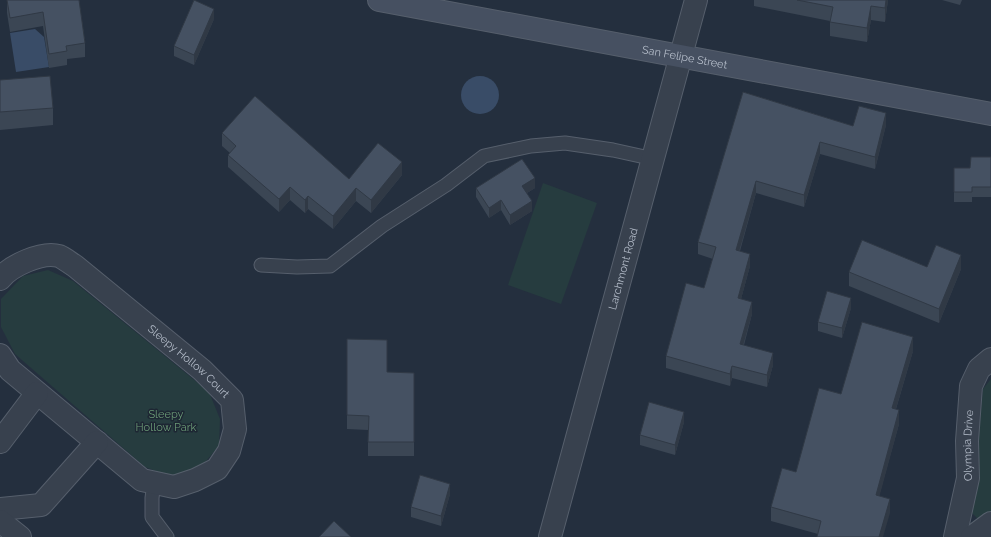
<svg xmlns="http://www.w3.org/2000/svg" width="991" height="537" viewBox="0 0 991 537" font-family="Raleway,sans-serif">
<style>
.green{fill:#263c3f}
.water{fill:#394c67}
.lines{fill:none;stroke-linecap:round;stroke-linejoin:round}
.service-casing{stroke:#565f6c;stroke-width:15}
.minor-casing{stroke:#565f6c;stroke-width:24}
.secondary-casing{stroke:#565f6c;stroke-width:24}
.service{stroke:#38414e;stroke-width:13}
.minor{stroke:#38414e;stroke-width:22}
.secondary{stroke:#465061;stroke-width:22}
.wall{fill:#3b4654}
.shaded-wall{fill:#303945}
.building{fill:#455162;stroke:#303945}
.labels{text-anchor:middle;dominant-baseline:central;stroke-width:3;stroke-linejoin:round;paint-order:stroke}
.street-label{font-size:11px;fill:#b4bcc9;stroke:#1d2633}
.park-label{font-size:11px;fill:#6b9a76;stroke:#1d2633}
</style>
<rect width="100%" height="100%" fill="#242f3e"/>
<g class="green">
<polygon points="543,183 597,203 561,304 508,285"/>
<polygon points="48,270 73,281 209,392 220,419 219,446 200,468 171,477 145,467 15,354 1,327 1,299 23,276"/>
<polygon points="991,379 991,511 978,519 971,512 983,389"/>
</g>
<g class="water">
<polygon points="35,29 44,37 49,67 16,72 10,33"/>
<circle cx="480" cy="95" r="19"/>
</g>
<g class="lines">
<g class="service-casing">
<g id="service">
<polyline points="261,265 297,267 330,266 382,226 446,185 484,156 531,146 565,143 613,150 654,159"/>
<polyline points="154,482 152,498 152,517 167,537"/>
</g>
</g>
<g class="minor-casing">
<g id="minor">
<path id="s1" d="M0 279C10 266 42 251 59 256 64 258 70 263 75 266L202 370 232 400 235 429 229 451 217 469 195 480 174 487 142 480 10 370 0 355"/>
<polyline points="0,442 37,393"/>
<polyline points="0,509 41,505 97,442"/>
<polyline points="0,521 20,537"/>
<path id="s2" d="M550 537 696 0"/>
<path id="s3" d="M955 537 968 478 967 441 971 386 979 369 991 359"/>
<polyline points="972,537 991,523"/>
</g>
</g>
<g class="secondary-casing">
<g id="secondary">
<path id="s4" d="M379 0 991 114"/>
</g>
</g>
<use href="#service" class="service"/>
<use href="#minor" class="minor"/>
<use href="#secondary" class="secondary"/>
</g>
<g class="wall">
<polygon points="7,0 79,0 85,43 85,57 67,59 67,65 49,68 43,26 10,32 7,13"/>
<polygon points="754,0 888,0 885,22 871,20 867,42 830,36 830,21 754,6"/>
<polygon points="942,0 962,0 960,5"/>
<polygon points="214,19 194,65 174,56 174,46"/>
<polygon points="0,80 53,108 53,125 0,130"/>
<polygon points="743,92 853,126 886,125 875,169 820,154 804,207 756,193 740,251 750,266 741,299 752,314 744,345 773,365 767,387 732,378 730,386 666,368 666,356 704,288 713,259 698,254 698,242"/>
<polygon points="222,133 349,179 402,175 371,213 356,201 333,229 308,209 305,213 290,200 279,212 228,167 228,155 230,153 222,146"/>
<polygon points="991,157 991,197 972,197 972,202 954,202 954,168 970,168"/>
<polygon points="476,188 535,188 527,193 532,211 510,225 501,210 489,218 476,197"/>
<polygon points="961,269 939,323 849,286 849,272"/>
<polygon points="851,308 842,338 818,331 818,322"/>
<polygon points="347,339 387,372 414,373 414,456 368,456 368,430 347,429"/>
<polygon points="913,351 896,409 899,424 879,496 890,513 818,534 771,521 771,507 796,472"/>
<polygon points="684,422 675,455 640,445 640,435"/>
<polygon points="450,494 441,526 411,517 411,507"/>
</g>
<g class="shaded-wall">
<polygon points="886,0 888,0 885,22 885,8"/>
<polygon points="871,6 871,20 867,42 867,28"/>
<polygon points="214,9 214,19 194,65 194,55"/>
<polygon points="886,113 886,125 875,169 875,157"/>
<polygon points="820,142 820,154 804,207 804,195"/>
<polygon points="402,162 402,175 371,213 371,200"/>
<polygon points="535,178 535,188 522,196 522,186"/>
<polygon points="756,181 756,193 736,262 736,250"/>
<polygon points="290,187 290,200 279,212 279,199"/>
<polygon points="356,188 356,201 333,229 333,216"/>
<polygon points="308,196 308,209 305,213 305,200"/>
<polygon points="501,200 501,210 489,218 489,208"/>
<polygon points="532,201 532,211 510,225 510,215"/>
<polygon points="750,254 750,266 738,310 738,298"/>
<polygon points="961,255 961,269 939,323 939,309"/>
<polygon points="851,298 851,308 842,338 842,328"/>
<polygon points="752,302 752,314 740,356 740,344"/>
<polygon points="913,337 913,351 892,422 892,408"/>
<polygon points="773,353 773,365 767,387 767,375"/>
<polygon points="732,366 732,378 730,386 730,374"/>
<polygon points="899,410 899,424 876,509 876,495"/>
<polygon points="684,412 684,422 675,455 675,445"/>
<polygon points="450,484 450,494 441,526 441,516"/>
<polygon points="890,499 890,513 883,537 879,537"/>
</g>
<g class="building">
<polygon points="7,0 79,0 85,43 66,46 67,51 49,54 43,12 10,18"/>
<polygon points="194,0 214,9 194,55 174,46"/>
<polygon points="797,0 886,0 885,8 871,6 867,28 830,22 833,7"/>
<polygon points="50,76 53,108 0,112 0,80"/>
<polygon points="743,92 853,126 859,106 886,113 875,157 820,142 804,195 756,181 736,250 750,254 738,298 752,302 740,344 773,353 767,375 732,366 730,374 666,356 686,283 704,288 716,247 698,242"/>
<polygon points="255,96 349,179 378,143 402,162 371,200 356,188 333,216 308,196 305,200 290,187 279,199 228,155 236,146 222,133"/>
<polygon points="971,157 991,157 991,187 972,187 972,192 954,192 954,168 970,168"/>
<polygon points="522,159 535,178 522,186 532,201 510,215 501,200 489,208 476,188"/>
<polygon points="862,240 927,267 936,245 961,255 939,309 849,272"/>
<polygon points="827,291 851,298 842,328 818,322"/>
<polygon points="862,322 913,337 892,408 899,410 876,495 890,499 879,537 817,537 821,521 771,507 782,468 796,472 819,388 841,394"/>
<polygon points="347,339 387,340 387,372 414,373 414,442 368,442 369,416 347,415"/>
<polygon points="649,402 684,412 675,445 640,435"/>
<polygon points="420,475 450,484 441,516 411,507"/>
<polygon points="334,521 351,537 319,537"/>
</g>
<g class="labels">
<g class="street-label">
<text stroke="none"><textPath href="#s4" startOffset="311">San Felipe Street</textPath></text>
<text stroke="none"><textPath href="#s2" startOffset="278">Larchmont Road</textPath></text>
<text stroke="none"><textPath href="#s1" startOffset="233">Sleepy Hollow Court</textPath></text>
<text stroke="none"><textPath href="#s3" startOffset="93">Olympia Drive</textPath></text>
</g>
<g class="park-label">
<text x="166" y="414">Sleepy<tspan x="166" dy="13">Hollow Park</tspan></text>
</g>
</g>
</svg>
